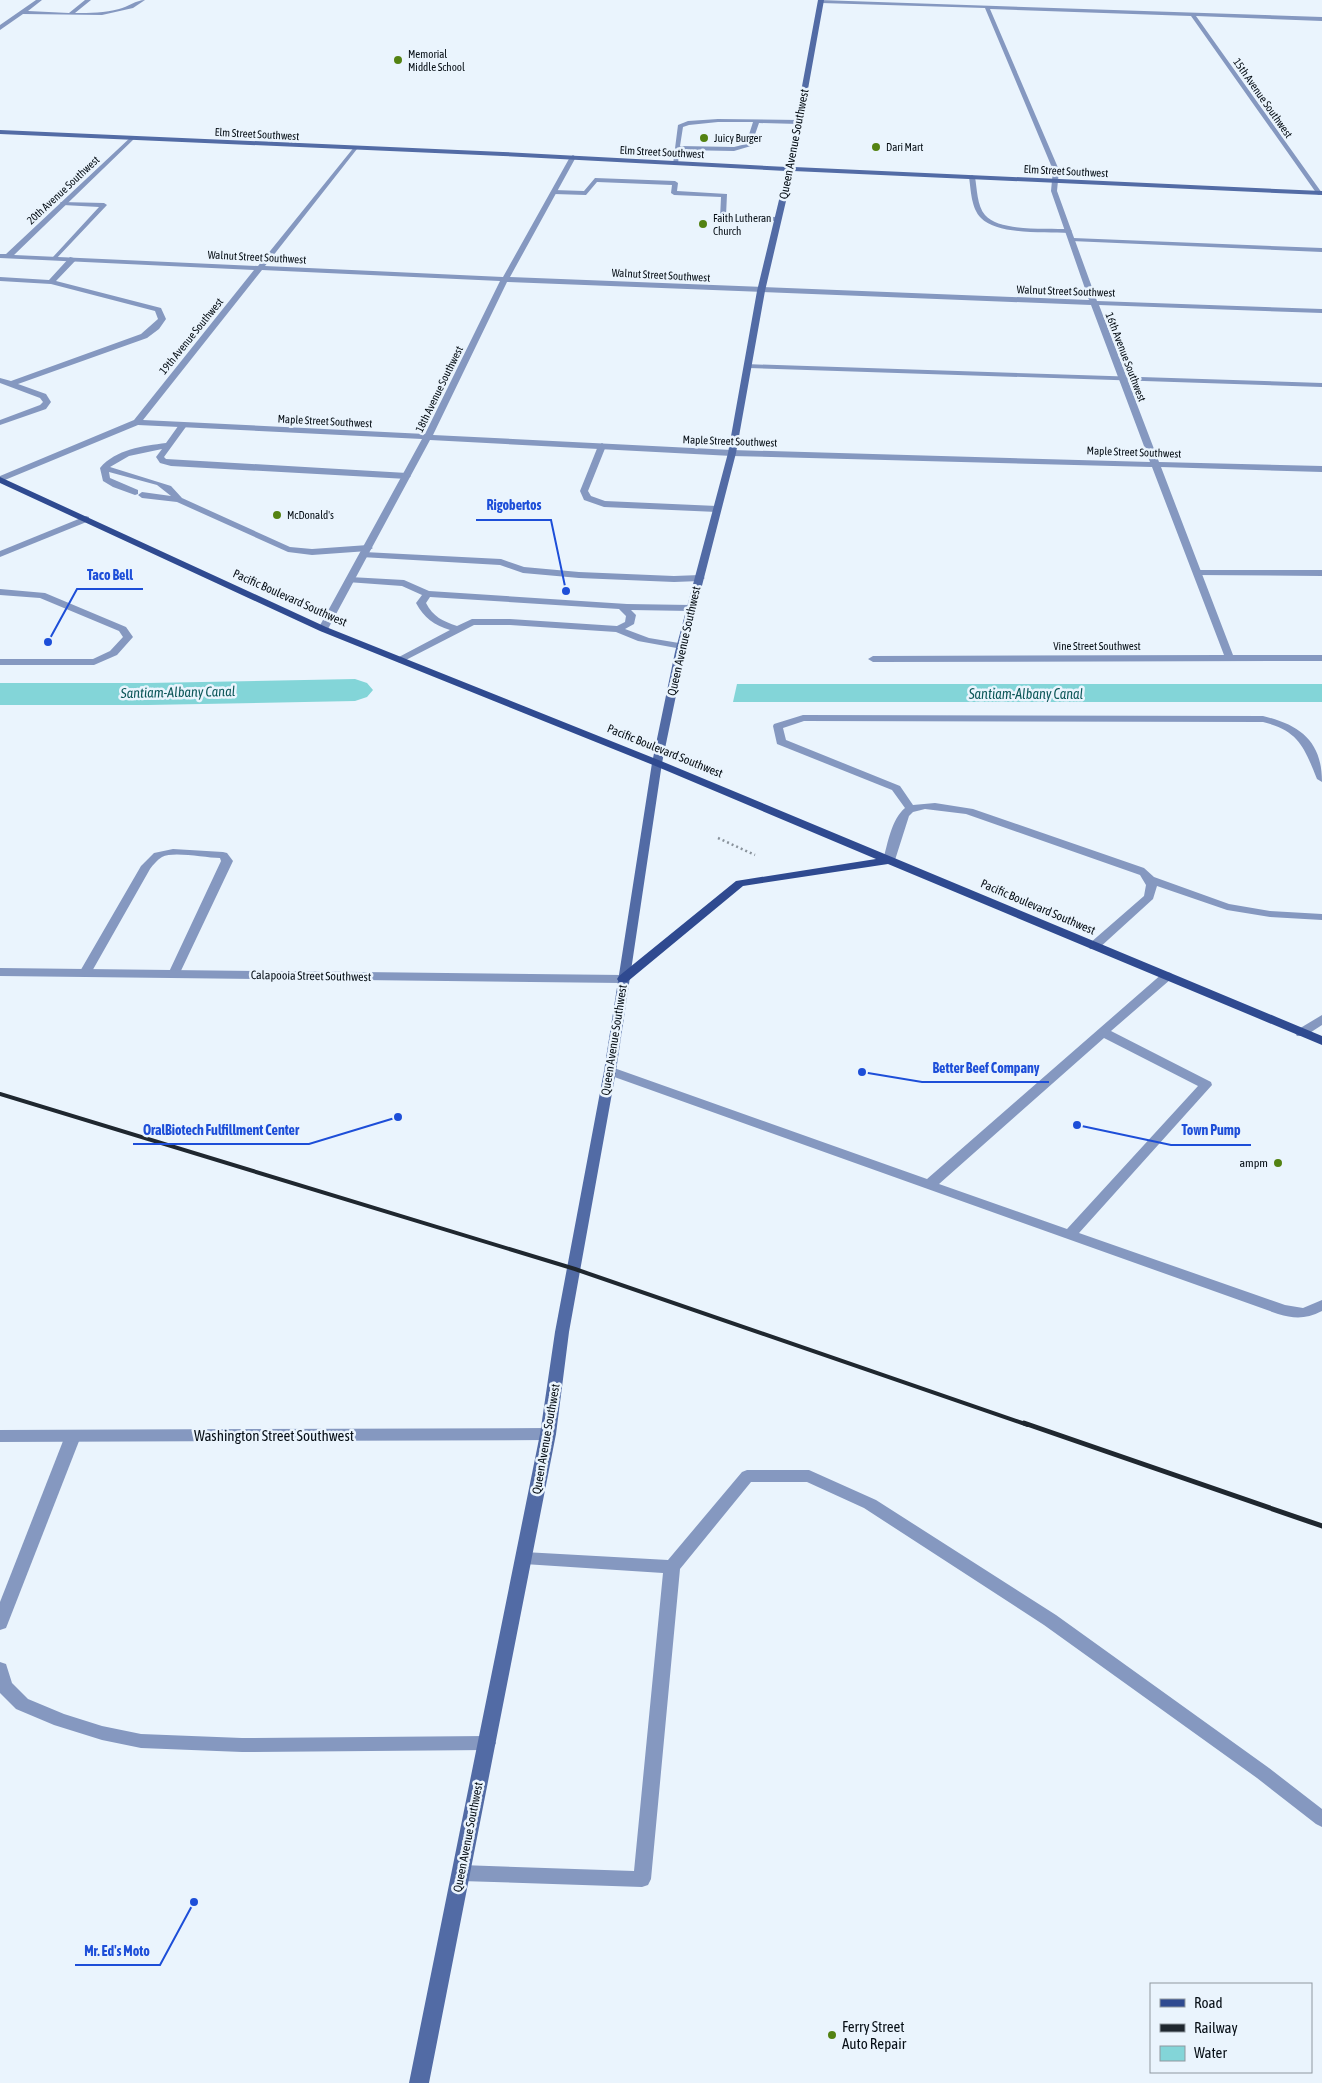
<svg xmlns="http://www.w3.org/2000/svg" width="1322" height="2083" viewBox="0 0 1322 2083" font-family="'Asap Condensed',sans-serif">
<style>
.water{fill:#83d5d8}
.lines{fill:none;stroke-linecap:round;stroke-linejoin:round}
.canal{fill:#83d5d8;fill-rule:evenodd}
.path{stroke:#89929b;stroke-width:2.5;stroke-dasharray:2 3;stroke-linecap:butt}
.lane{fill:#8598c0;fill-rule:evenodd}
.street{fill:#8598c0;fill-rule:evenodd}
.secondary{fill:#526ba5;fill-rule:evenodd}
.primary{fill:#2f4a90;fill-rule:evenodd}
.rail-far1{stroke:#1f272f;stroke-width:4}
.rail{stroke:#1f272f;stroke-width:5}
.poi-dot{fill:#538212;stroke:#eaf4fd;stroke-width:2}
.labels{text-anchor:middle;dominant-baseline:central;stroke-width:5;stroke-linejoin:round;paint-order:stroke}
.far-poi-label{font-size:11px;fill:#060e15;stroke:#eaf4fd;text-anchor:start}
.far-street-label{font-size:11px;fill:#060e15;stroke:#eaf4fd}
.street-label{font-size:12px;fill:#060e15;stroke:#eaf4fd}
.poi-label{font-size:12px;fill:#060e15;stroke:#eaf4fd;text-anchor:end}
.water-label{font-size:14px;font-style:italic;fill:#0c5658;stroke:#eaf4fd}
.near-street-label{font-size:15px;fill:#060e15;stroke:#eaf4fd}
.near-poi-label{font-size:15px;fill:#060e15;stroke:#eaf4fd;text-anchor:start}
.leader{fill:none;stroke:#1d4ed8;stroke-width:2}
.callout-dot{fill:#1d4ed8;stroke:#eaf4fd;stroke-width:2}
.callout-label{font-size:14px;text-anchor:middle;font-weight:bold;fill:#1d4ed8;stroke:#eaf4fd;stroke-width:5;stroke-linejoin:round;paint-order:stroke}
</style>
<rect width="100%" height="100%" fill="#eaf4fd"/>
<polygon class="water" points="737,684 1322,684 1322,702 733,702"/>
<g class="lines">
<polygon class="canal" points="355,679 367,683 373,690 367,697 355,701 148,705 0,705 0,683 148,683"/>
<polyline class="path" points="718,838 755,855"/>
<g class="lane">
<path d="M36 0H42L28 11 69 13 85 0H91L75 13C90 13 105 13 119 9 128 7 136 0 145 0L133 8 102 15 23 14 0 30V25Z"/>
<path d="M718 119 799 120 802 122 799 124 759 123 751 146 734 151 680 150 678 163 673 164 678 125 688 121ZM718 122H753L746 144 734 147 680 146 683 127 689 125Z"/>
<path d="M972 175 975 177C977 188 977 206 985 215 999 232 1048 228 1069 229L1072 231 1069 233C1046 232 997 235 981 218 971 208 971 190 969 177Z"/>
<polygon points="595,178 675,181 678,183 677,191 727,194 726,216 778,217 781,219 778,221 720,219 721,197 674,195 671,193 672,185 597,182 586,195 554,194 551,192 554,190 584,191"/>
<polygon points="61,202 104,203 107,205 55,260 51,258 53,257 99,207 63,205 60,203"/>
<polygon points="1073,238 1322,248 1322,252 1071,241 1070,240"/>
<polygon points="70,257 77,259 56,281 161,308 166,319 159,329 147,338 18,384 46,394 51,402 46,409 0,425 0,420 40,405 43,402 40,398 0,383 0,378 11,381 141,334 158,319 155,311 51,284 0,281 0,277 49,280"/>
<polygon points="745,364 1322,383 1322,387 748,368 744,366"/>
<path d="M181 422 188 424 164 457 166 459 407 473 411 476 407 479 171 466 160 463 156 457 162 449 129 456 110 467 171 486 182 498 290 547 312 549 368 545 373 548 368 551 312 555 288 552 177 502 142 498 138 495 142 492 171 496 157 485 109 472 110 478 138 490V494L135 495 113 487 103 481 100 468C116 449 143 446 166 443Z"/>
<polygon points="602,443 606,446 588,491 591,496 605,501 717,506 721,509 717,512 604,507 584,500 580,491 598,446"/>
<polygon points="86,516 89,517 89,521 0,557 0,551"/>
<polygon points="364,552 501,559 524,567 579,572 674,576 700,575 705,578 700,581 674,582 579,578 523,573 500,565 361,557 359,555"/>
<polygon points="1198,570 1322,570 1322,576 1195,575 1195,571"/>
<path d="M350 577 404 580 429 591 627 604 691 605 696 608 691 611 631 610 636 615 634 624 625 629 649 638 685 644 687 646 682 649 638 641 616 632 510 625H474L400 663 395 660 397 658 450 630C434 625 424 618 416 603L422 595 402 586 347 582V578ZM430 597 619 609 626 616 625 622 617 626 510 619H472L457 626C443 621 433 617 426 603Z"/>
<polygon points="0,589 45,593 126,627 133,637 117,655 94,665 0,665 0,659 93,659 110,651 123,637 119,631 40,598 0,595"/>
<path d="M803 715 1263 716C1300 725 1322 741 1322 782L1317 779C1304 747 1299 731 1263 722L804 721 783 728 786 740 900 786 913 805 935 803 973 809 1144 868 1154 877 1229 904 1270 911 1322 914V920L1270 917 1227 910 1157 886 1153 899 1098 949H1090L1088 946 1090 943 1144 896 1146 885 1140 875 966 814 925 809 913 812 909 816 895 860 889 863 885 862 883 860C888 843 891 820 905 808L892 790 777 744 773 726 774 724Z"/>
<path d="M173 849 223 852 227 853 233 861 178 977 174 978 168 974 221 861 220 858C205 858 174 851 162 857 157 860 153 865 150 869L91 973 85 977 81 976 79 973 141 866 154 853Z"/>
<path d="M1167 972 1171 973 1173 976 1171 979 1111 1031 1211 1082 1212 1085 1079 1233 1285 1305 1303 1308 1322 1300V1311C1306 1319 1295 1319 1278 1314L606 1074 604 1071 610 1067 614 1068 927 1179 1163 973ZM1104 1038 1198 1086 1067 1229 939 1184Z"/>
<polygon points="73,1430 78,1432 81,1436 8,1623 6,1628 0,1630 0,1602 65,1436 68,1432"/>
<polygon points="747,1470 809,1470 876,1500 1056,1615 1269,1768 1322,1809 1322,1827 1316,1824 1257,1778 1044,1625 864,1508 807,1482 751,1482 680,1569 651,1879 648,1885 642,1887 461,1881 455,1879 452,1873 455,1867 461,1865 634,1871 663,1573 524,1564 518,1562 516,1558 518,1554 524,1552 668,1560 742,1472"/>
<polygon points="0,1662 6,1664 12,1683 28,1699 64,1714 102,1726 141,1734 242,1738 487,1736 493,1738 496,1743 493,1748 487,1750 242,1752 141,1748 102,1740 54,1725 16,1709 0,1693"/>
</g>
<g class="street">
<path d="M819 0 1322 17V21L1196 16 1322 193 1319 195 1317 194 1191 16 990 9 1059 170 1057 191 1097 301 1322 309V313L1099 305 1159 462 1322 466V472L1161 467 1233 655H1322V661L873 662 868 659 873 656 1224 655 1152 467 732 456 430 440 328 629 323 632 318 629 422 439 138 425 0 482V476L134 420 254 270 0 258V254H6L132 136 135 138 134 139 14 255 258 266 355 146 358 148 357 149 265 266 503 277 570 157 573 155 576 157 510 277 1089 300 1051 191 1053 170 985 8 821 3ZM262 270 500 281 425 434 143 420ZM507 282 1091 305 1150 462 732 450 433 435Z"/>
<polygon points="0,968 623,975 629,979 623,983 0,976"/>
<polygon points="1322,1015 1322,1025 1305,1036 1297,1036 1295,1033 1297,1030"/>
<polygon points="548,1428 553,1430 556,1434 553,1438 548,1440 0,1442 0,1430"/>
</g>
<polygon class="secondary" points="818,0 824,0 794,167 1322,191 1322,195 793,171 765,291 736,453 685,652 662,763 616,1071 569,1332 556,1434 429,2083 409,2083 540,1434 555,1332 604,1071 652,763 675,652 728,453 757,291 786,171 503,156 0,134 0,130 503,152 787,167"/>
<polygon class="primary" points="0,477 326,627 661,761 1322,1036 1322,1045 888,864 743,886 627,982 619,982 617,979 619,976 736,881 876,859 653,765 320,631 0,483"/>
<polyline class="rail-far1" points="0,1094 575,1269 1028,1425"/>
<polyline class="rail" points="1024,1423 1322,1526"/>
</g>
<g class="poi-dot">
<circle cx="398" cy="60" r="5"/>
<circle cx="704" cy="138" r="5"/>
<circle cx="876" cy="147" r="5"/>
<circle cx="703" cy="224" r="5"/>
<circle cx="277" cy="515" r="5"/>
<circle cx="1278" cy="1163" r="5"/>
<circle cx="832" cy="2035" r="5"/>
</g>
<g class="labels">
<g class="far-poi-label">
<text x="408" y="54">Memorial<tspan x="408" dy="13">Middle School</tspan></text>
<text x="714" y="138">Juicy Burger</text>
<text x="886" y="147">Dari Mart</text>
<text x="713" y="218">Faith Lutheran<tspan x="713" dy="13">Church</tspan></text>
<text x="287" y="515">McDonald's</text>
</g>
<g class="far-street-label">
<text transform="translate(1263 98) rotate(55)">15th Avenue Southwest</text>
<text transform="translate(257 134) rotate(3)">Elm Street Southwest</text>
<text transform="translate(662 152) rotate(3)">Elm Street Southwest</text>
<text transform="translate(1066 171) rotate(3)">Elm Street Southwest</text>
<text transform="translate(63 190) rotate(-43)">20th Avenue Southwest</text>
<text transform="translate(257 257) rotate(3)">Walnut Street Southwest</text>
<text transform="translate(661 275) rotate(3)">Walnut Street Southwest</text>
<text transform="translate(1066 291) rotate(2)">Walnut Street Southwest</text>
<text transform="translate(191 336) rotate(-51)">19th Avenue Southwest</text>
<text transform="translate(1126 357) rotate(69)">16th Avenue Southwest</text>
<text transform="translate(439 389) rotate(-64)">18th Avenue Southwest</text>
<text transform="translate(325 421) rotate(3)">Maple Street Southwest</text>
<text transform="translate(730 441) rotate(2)">Maple Street Southwest</text>
<text transform="translate(1134 452) rotate(2)">Maple Street Southwest</text>
<text x="1097" y="646">Vine Street Southwest</text>
</g>
<g class="street-label">
<text transform="translate(794 144) rotate(-79)">Queen Avenue Southwest</text>
<text transform="translate(290 598) rotate(24)">Pacific Boulevard Southwest</text>
<text transform="translate(684 641) rotate(-77)">Queen Avenue Southwest</text>
<text transform="translate(665 751) rotate(22)">Pacific Boulevard Southwest</text>
<text transform="translate(1038 907) rotate(23)">Pacific Boulevard Southwest</text>
<text transform="translate(311 976) rotate(1)">Calapooia Street Southwest</text>
<text transform="translate(614 1040) rotate(-81)">Queen Avenue Southwest</text>
<text transform="translate(546 1439) rotate(-80)">Queen Avenue Southwest</text>
<text transform="translate(468 1837) rotate(-79)">Queen Avenue Southwest</text>
</g>
<g class="poi-label">
<text x="1268" y="1163">ampm</text>
</g>
<g class="water-label">
<text transform="translate(178 692) rotate(-1)">Santiam-Albany Canal</text>
<text x="1026" y="694">Santiam-Albany Canal</text>
</g>
<g class="near-street-label">
<text x="274" y="1435">Washington Street Southwest</text>
</g>
<g class="near-poi-label">
<text x="842" y="2026">Ferry Street<tspan x="842" dy="17">Auto Repair</tspan></text>
</g>
</g>
<path class="leader" d="M566 591L551 520H476M48 642L77 589H143M862 1072L922 1082H1049M398 1117L309 1144H133M1077 1125L1171 1145H1251M194 1902L160 1965H75"/>
<g class="callout-dot">
<circle cx="566" cy="591" r="5"/>
<circle cx="48" cy="642" r="5"/>
<circle cx="862" cy="1072" r="5"/>
<circle cx="398" cy="1117" r="5"/>
<circle cx="1077" cy="1125" r="5"/>
<circle cx="194" cy="1902" r="5"/>
</g>
<g class="callout-label">
<text x="514" y="510">Rigobertos</text>
<text x="110" y="580">Taco Bell</text>
<text x="986" y="1073">Better Beef Company</text>
<text x="221" y="1135">OralBiotech Fulfillment Center</text>
<text x="1211" y="1135">Town Pump</text>
<text x="117" y="1956">Mr. Ed's Moto</text>
</g>
<rect x="1150" y="1983" width="162" height="90" fill="#eaf4fd" stroke="#8f98a0"/>
<rect x="1160" y="1999" width="25" height="8" fill="#2f4a90" stroke="#8f98a0"/>
<text x="1194" y="2008" font-size="15" fill="#060e15">Road</text>
<rect x="1160" y="2024" width="25" height="8" fill="#1f272f" stroke="#8f98a0"/>
<text x="1194" y="2033" font-size="15" fill="#060e15">Railway</text>
<rect x="1160" y="2046" width="25" height="15" fill="#83d5d8" stroke="#8f98a0"/>
<text x="1194" y="2058" font-size="15" fill="#060e15">Water</text>
</svg>
